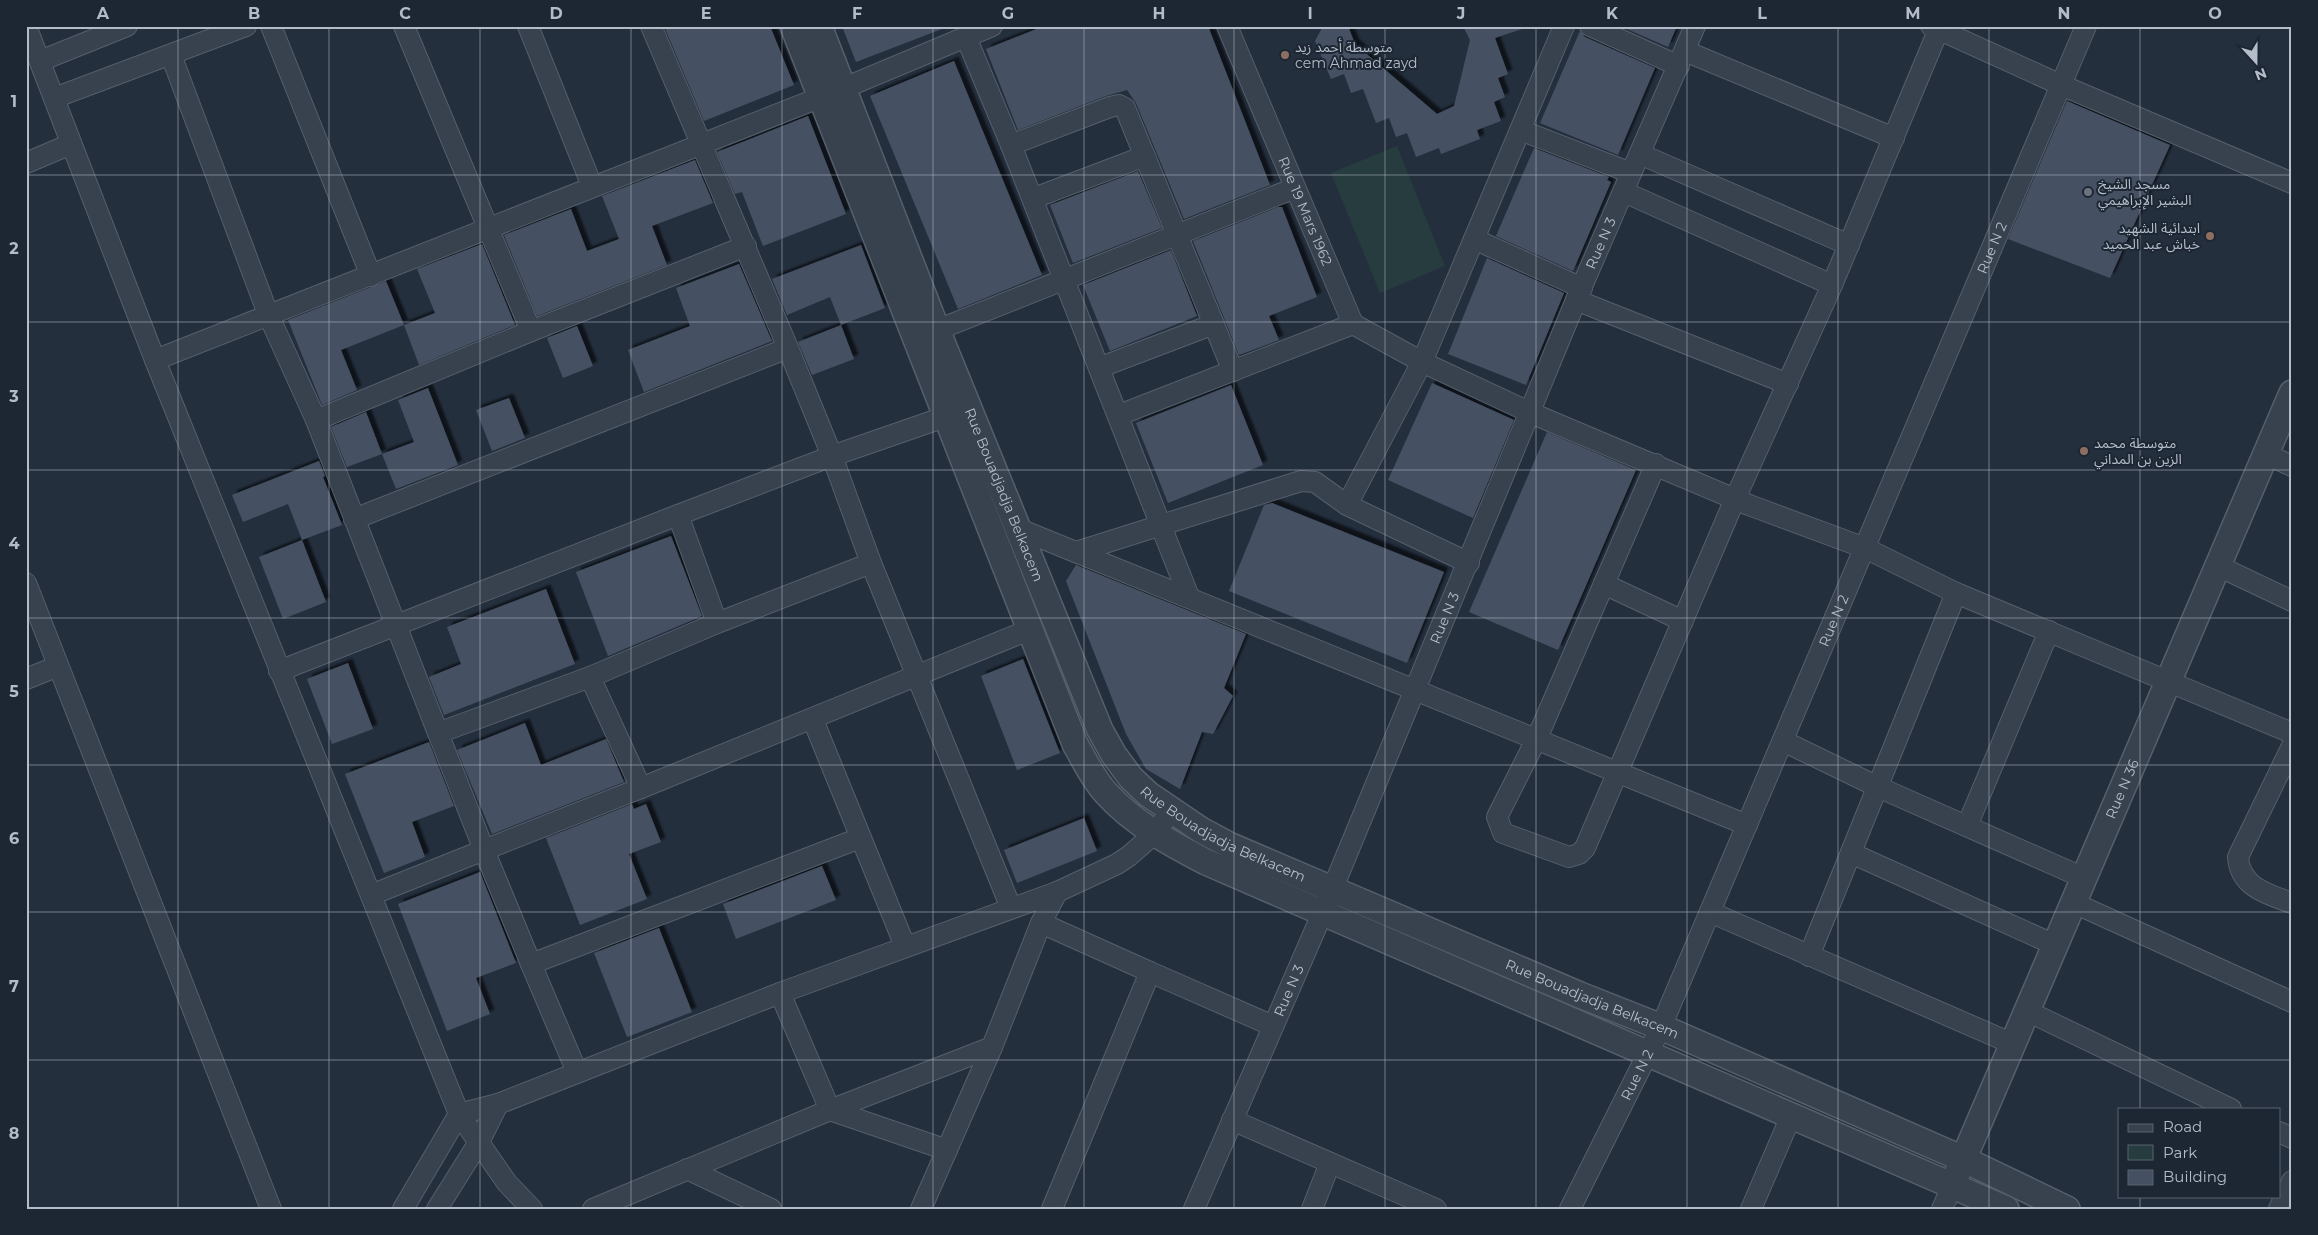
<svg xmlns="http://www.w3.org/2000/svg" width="2318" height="1235" viewBox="0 0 2318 1235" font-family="Montserrat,'Noto Sans Arabic',sans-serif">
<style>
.green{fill:#263c3f}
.building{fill:#455162;filter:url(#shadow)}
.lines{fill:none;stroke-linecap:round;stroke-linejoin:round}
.minor-casing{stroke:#565f6c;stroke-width:22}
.tertiary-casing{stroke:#565f6c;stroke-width:28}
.minor{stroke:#38414e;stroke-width:20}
.tertiary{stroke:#38414e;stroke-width:25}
.grid{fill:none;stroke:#b4bcc9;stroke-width:1;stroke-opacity:0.55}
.education-dot{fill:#8d6e63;stroke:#1d2633;stroke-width:2}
.worship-dot{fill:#6b7280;stroke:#1d2633;stroke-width:2}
.labels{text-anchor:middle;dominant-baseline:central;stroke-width:4;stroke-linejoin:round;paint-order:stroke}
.poi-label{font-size:14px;fill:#b4bcc9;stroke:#1d2633;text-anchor:start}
.street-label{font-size:14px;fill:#b4bcc9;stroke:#1d2633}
.neatline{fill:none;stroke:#b4bcc9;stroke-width:2}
.grid-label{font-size:16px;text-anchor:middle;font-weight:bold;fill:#b4bcc9}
</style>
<defs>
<filter id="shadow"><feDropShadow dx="4.5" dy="-4.5" stdDeviation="1" flood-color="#0009"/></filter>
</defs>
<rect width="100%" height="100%" fill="#242f3e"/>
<polygon class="green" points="1397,146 1445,266 1380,293 1331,173"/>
<g class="building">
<polygon points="664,26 770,26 794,85 704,121"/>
<polygon points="842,26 946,26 947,27 856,62"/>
<polygon points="1044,26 1208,26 1270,185 1184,219 1136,103 1127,90 1106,96 1018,130 986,49"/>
<polygon points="1323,26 1348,26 1355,44 1437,114 1454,106 1470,40 1463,26 1521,26 1522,29 1495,38 1508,74 1498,78 1505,97 1494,102 1501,121 1477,130 1480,139 1441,154 1439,148 1416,157 1407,133 1396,137 1389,118 1376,123 1363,89 1351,93 1344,74 1331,79 1315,41"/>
<polygon points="1620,26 1677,26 1668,47"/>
<polygon points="1580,31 1585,37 1655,68 1618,155 1540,123"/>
<polygon points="954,61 1042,275 958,309 870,96"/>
<polygon points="2067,101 2170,145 2110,278 2008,239"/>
<polygon points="808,116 846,214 763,246 742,192 735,194 717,152"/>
<polygon points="1534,148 1609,177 1607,180 1611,182 1573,271 1496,236"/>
<polygon points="695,160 713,203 652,226 667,265 537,316 504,235 571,209 587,251 619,239 602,196"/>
<polygon points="1138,171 1162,228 1073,263 1050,205"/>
<polygon points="1278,207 1282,207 1317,297 1269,316 1279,340 1239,355 1193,241"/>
<polygon points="482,244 515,325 419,365 404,325 435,313 417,269"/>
<polygon points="861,245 885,308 841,325 830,297 787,315 772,279"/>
<polygon points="1171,250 1197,316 1110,351 1083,285"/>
<polygon points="1487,258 1564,293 1526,385 1448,354"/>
<polygon points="739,264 772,341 644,392 628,350 690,326 676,288"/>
<polygon points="386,281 404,325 341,350 357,390 322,405 288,320"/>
<polygon points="841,325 854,359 812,375 798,342"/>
<polygon points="577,326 593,366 563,378 547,338"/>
<polygon points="1432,383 1514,420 1473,518 1388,480"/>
<polygon points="1231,385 1263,465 1168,503 1136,423"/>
<polygon points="428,388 458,465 396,489 382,454 414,442 398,400"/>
<polygon points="509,398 525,438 492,451 476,410"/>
<polygon points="366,412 382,454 347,467 331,427"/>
<polygon points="1547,432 1636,470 1558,650 1469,612"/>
<polygon points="319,461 325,476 323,477 342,525 302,540 288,504 243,522 232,495"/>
<polygon points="1272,503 1444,572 1407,663 1229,591 1264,505"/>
<polygon points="671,536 702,616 608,656 576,572"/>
<polygon points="302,540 326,602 283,619 259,557"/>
<polygon points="1076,565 1246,634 1224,688 1233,696 1213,734 1202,732 1180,789 1146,769 1126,734 1066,581"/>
<polygon points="546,589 575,664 444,715 429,677 461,664 447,627"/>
<polygon points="1023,659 1060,753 1017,770 981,676"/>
<polygon points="348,663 373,729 332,744 307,679"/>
<polygon points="525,723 541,765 606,739 624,782 492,834 457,750"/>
<polygon points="429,742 454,806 412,822 425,857 384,873 345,774"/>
<polygon points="632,804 634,809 646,804 661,842 629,854 647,899 580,925 546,838"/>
<polygon points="1084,818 1097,851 1017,883 1004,850"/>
<polygon points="822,866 836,900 736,939 723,904"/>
<polygon points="480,872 516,963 476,978 490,1014 447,1031 398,904"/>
<polygon points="659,928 692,1012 627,1037 594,953"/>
</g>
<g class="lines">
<g class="minor-casing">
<g id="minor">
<polyline points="26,26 155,360 459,1114 507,1183 532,1209"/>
<polyline points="271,26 371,276"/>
<polyline points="404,26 531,331"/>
<polyline points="528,26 592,186"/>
<polyline points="651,26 788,348 832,456 871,563 1011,908"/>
<path id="s1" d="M1227 26 1353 324 1422 362 1531 413 1749 505 1865 548 1956 593 2292 733"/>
<polyline points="1590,26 1679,66"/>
<polyline points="1931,26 2061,85 2292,183"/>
<polyline points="966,37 1011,145 1110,107 1119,105 1125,108 1233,371"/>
<polyline points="1685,51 1894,138"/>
<polyline points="171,55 268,314 316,420 438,733"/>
<polyline points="40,61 127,26"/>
<polyline points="54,98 246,26"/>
<polyline points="1520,130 1631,173"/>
<polyline points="1011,145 1189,597"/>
<polyline points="1640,154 1849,245"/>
<polyline points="26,163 71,144"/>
<polyline points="1624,192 1832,285"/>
<polyline points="1034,198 1145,156"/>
<polyline points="1474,239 1582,288"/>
<polyline points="1576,300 1788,384"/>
<polyline points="937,330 1295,188"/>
<polyline points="155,360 844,88 992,26"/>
<polyline points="1101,367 1214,324"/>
<polyline points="1119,415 1353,324"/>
<polyline points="316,420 531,331 746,246"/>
<polyline points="2266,454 2292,466"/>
<polyline points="1656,464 1537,738 1497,817 1503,833 1569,857 1579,854 1585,848 1735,499 1832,285 1940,26"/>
<polyline points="1347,505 1422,362 1564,26"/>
<polyline points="678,515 717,623"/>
<polyline points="354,519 788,348"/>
<polyline points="1019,529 1747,825"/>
<polyline points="1076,552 1301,481 1315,482 1347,505 1469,563"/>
<polyline points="871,563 717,623 590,677 641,788 1031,629"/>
<polyline points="2218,566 2292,601"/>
<polyline points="26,583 271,1209"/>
<polyline points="1604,584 1683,621"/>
<polyline points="279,671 678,515 832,456 959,412"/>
<polyline points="590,677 438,733 484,850 641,788"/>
<polyline points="26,679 58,666"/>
<polyline points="813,720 905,946"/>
<polyline points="1783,741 1878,787 2084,878"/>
<path d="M2292 746 2238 857C2240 887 2267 894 2292 903"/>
<polyline points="1967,826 2049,631"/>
<polyline points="1851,853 2055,945"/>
<polyline points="371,895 484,850 531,964 860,838"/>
<polyline points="2074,903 2292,1002"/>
<polyline points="1710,912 2013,1044"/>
<polyline points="1041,923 1150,972"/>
<polyline points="1809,956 1956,593"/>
<polyline points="531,964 577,1072"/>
<polyline points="780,993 830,1110 947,1150"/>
<polyline points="2027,1011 2231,1109"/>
<polyline points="1232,1120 1436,1209"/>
<polyline points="2279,1132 2292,1138"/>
<polyline points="687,1169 771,1209"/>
<polyline points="403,1209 459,1114 498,1104 780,993 1057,892 1117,864 1129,856 1155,833 1171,811"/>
<polyline points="437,1209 479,1142 498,1104"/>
<polyline points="593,1209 830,1110 992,1047 1041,923 1057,892"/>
<polyline points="921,1209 992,1047"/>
<polyline points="1052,1209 1150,972 1273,1026"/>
<path id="s2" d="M1194 1209 1325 907 1576 300 1695 26"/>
<polyline points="1312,1209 1330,1163"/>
<path id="s3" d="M1570 1209 1661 1027 2086 26"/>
<polyline points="1751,1209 1791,1116"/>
<polyline points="1942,1209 1953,1184"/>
<polyline points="2279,1209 2292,1181"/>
</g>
</g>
<g class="tertiary-casing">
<g id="tertiary">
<path d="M793 26 1075 744C1085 761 1093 779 1106 793 1133 823 1171 844 1206 862L2006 1209"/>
<path id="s4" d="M819 26 937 330 1100 730 1114 755 1131 778 1148 794 1201 830 1231 846 1580 995 1661 1027 1963 1159 2067 1209"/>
<path id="s5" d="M1957 1174 2292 393"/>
</g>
</g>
<use href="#minor" class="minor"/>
<use href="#tertiary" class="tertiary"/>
</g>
<path class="grid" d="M178 26V1209M329 26V1209M480 26V1209M631 26V1209M782 26V1209M933 26V1209M1084 26V1209M1234 26V1209M1385 26V1209M1536 26V1209M1687 26V1209M1838 26V1209M1989 26V1209M2140 26V1109M26 175H2292M26 322H2292M26 470H2292M26 618H2292M26 765H2292M26 912H2292M26 1060H2292M2140 1196V1209"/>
<g class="education-dot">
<circle cx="1285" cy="55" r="5"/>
<circle cx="2210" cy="236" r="5"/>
<circle cx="2084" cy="451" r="5"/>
</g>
<circle class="worship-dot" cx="2088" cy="192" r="5"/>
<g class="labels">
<g class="poi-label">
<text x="1295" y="47">متوسطة أحمد زيد<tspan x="1295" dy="16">cem Ahmad zayd</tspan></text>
<text x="2098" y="184">مسجد الشيخ<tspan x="2098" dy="16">البشير الإبراهيمي</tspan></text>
<text x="2200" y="228" text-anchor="end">ابتدائية الشهيد<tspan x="2200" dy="16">خباش عبد الحميد</tspan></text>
<text x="2094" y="443">متوسطة محمد<tspan x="2094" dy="16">الزين بن المداني</tspan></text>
</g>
<g class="street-label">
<text stroke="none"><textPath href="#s1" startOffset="201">Rue 19 Mars 1962</textPath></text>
<text stroke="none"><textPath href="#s2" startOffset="1048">Rue N 3</textPath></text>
<text stroke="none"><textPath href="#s3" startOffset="1050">Rue N 2</textPath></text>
<text stroke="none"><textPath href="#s4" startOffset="504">Rue Bouadjadja Belkacem</textPath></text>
<text stroke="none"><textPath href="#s2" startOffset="642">Rue N 3</textPath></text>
<text stroke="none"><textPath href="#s3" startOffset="645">Rue N 2</textPath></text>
<text stroke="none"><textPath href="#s5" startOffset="419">Rue N 36</textPath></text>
<text stroke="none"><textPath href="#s4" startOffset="924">Rue Bouadjadja Belkacem</textPath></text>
<text stroke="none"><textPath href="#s2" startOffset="238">Rue N 3</textPath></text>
<text stroke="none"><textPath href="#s4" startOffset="1329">Rue Bouadjadja Belkacem</textPath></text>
<text stroke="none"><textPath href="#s3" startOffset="150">Rue N 2</textPath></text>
</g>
</g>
<rect width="2318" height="1235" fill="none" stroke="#1d2633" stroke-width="55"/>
<rect x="2118" y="1108" width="162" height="90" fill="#1d2633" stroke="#59626f"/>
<rect x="2128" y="1124" width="25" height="8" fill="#38414e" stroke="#59626f"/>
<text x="2163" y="1132" font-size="15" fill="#b4bcc9">Road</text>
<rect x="2128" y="1145" width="25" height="15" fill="#263c3f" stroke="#59626f"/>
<text x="2163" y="1158" font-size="15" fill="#b4bcc9">Park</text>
<rect x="2128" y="1170" width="25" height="15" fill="#455162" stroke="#59626f"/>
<text x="2163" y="1182" font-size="15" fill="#b4bcc9">Building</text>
<g transform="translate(2256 62) rotate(159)" stroke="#1d2633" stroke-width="4" paint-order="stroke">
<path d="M0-4L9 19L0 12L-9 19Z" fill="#b4bcc9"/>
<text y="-8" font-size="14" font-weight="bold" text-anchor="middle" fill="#b4bcc9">N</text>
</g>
<rect x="28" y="28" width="2262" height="1180" class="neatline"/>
<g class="grid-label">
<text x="103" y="19">A</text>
<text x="254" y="19">B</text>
<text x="405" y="19">C</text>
<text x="556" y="19">D</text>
<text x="706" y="19">E</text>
<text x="857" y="19">F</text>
<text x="1008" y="19">G</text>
<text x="1159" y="19">H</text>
<text x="1310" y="19">I</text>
<text x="1461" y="19">J</text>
<text x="1612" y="19">K</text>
<text x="1762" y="19">L</text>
<text x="1913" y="19">M</text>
<text x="2064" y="19">N</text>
<text x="2215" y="19">O</text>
<text x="14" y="107">1</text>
<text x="14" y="254">2</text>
<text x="14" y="402">3</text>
<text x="14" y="549">4</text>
<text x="14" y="697">5</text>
<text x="14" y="844">6</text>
<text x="14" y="992">7</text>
<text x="14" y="1139">8</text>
</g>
</svg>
